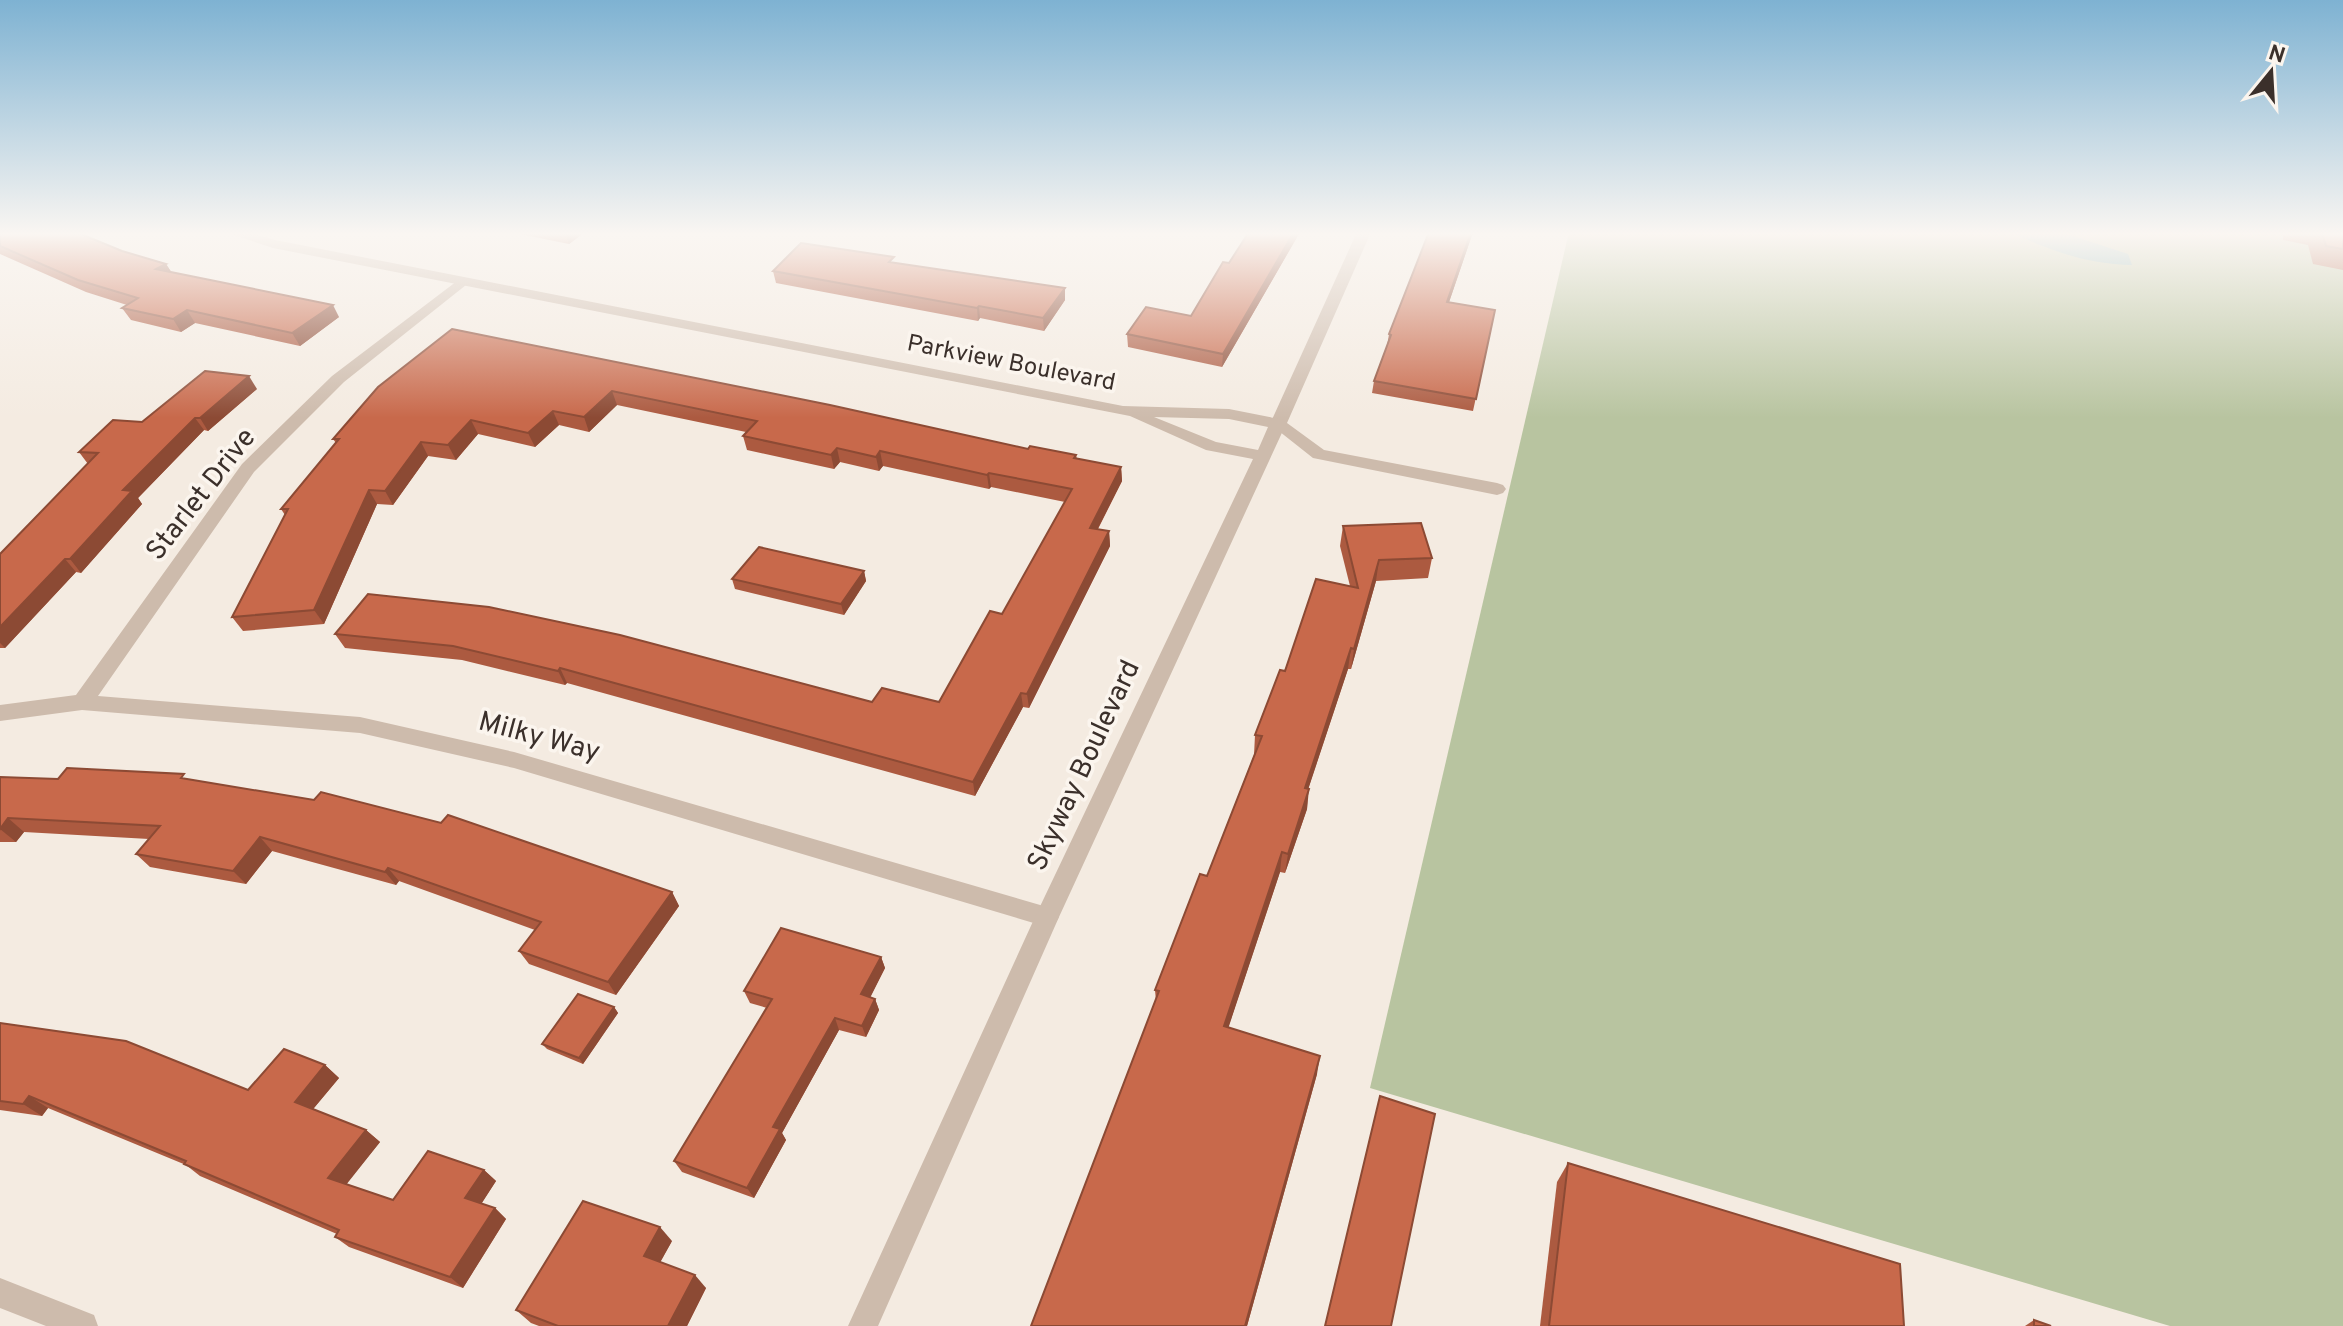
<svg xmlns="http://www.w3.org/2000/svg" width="2343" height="1326" viewBox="0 0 2343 1326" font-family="Overpass,sans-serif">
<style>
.green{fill:#b8c4a0}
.water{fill:#7fb0b2}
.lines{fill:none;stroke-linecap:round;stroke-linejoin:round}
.minor{fill:#cdbbac;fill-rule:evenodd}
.tertiary{fill:#cdbbac;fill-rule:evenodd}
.wall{fill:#ac5a40}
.shaded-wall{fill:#8c4a34}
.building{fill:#c8694b;stroke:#8c4a34;stroke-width:2}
.labels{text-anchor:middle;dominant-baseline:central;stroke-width:7;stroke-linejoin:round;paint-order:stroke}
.far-street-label{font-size:24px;fill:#3b302b;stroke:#fbf5ee}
.street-label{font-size:28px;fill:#3b302b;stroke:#fbf5ee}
</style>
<rect width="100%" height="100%" fill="#f4ebe1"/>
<polygon class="green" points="1569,232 2343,232 2343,1326 2170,1326 1370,1088"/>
<path class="water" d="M2010 232 2070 235 2128 254 2132 265C2087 264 2051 251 2010 232Z"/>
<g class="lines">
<g class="minor">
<polygon points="1357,232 1371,232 1287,423 1324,450 1497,483 1503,485 1506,489 1503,493 1497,495 1313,458 1270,424"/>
<polygon points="461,278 466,279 466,285 344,382 254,472 98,696 360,717 514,752 1047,907 1055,910 1059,917 1055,924 1047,927 514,768 360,733 82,710 0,721 0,705 76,695 242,464 332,376"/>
<polygon points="0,1278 94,1315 98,1326 46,1326 0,1308"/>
</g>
<path class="tertiary" d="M225 232H247L275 240 1123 406 1229 409 1284 420 1286 424 1059 917 878 1326H848L1035 917 1253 459 1206 450 1130 416 273 248ZM1154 417 1229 419 1268 427 1258 450 1216 442Z"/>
</g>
<g class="wall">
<polygon points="0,232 122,251 166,264 171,272 339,317 300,346 195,323 181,332 131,320 122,308 127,305 86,292 0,254"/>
<polygon points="510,232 585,232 569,244"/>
<polygon points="1249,232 1300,232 1222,367 1128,347 1127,334 1191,316 1229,263"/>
<polygon points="1429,232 1473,232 1449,302 1495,310 1473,411 1372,393 1374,381 1387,346 1389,334"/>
<polygon points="2283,232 2343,232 2343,270 2313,264 2308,245 2283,240"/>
<polygon points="895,263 1065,300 1044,331 980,318 978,321 776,283 773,271"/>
<polygon points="452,329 1028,449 1076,455 1077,459 1121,467 1122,481 1098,529 1109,531 1110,546 1029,708 1023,707 975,796 567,683 565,685 462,660 345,648 335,634 368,594 872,702 939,702 1002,614 1065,502 991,487 989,489 883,466 879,471 840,462 834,469 747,450 743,436 746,432 617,405 589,432 559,425 535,447 478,434 456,460 428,456 393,505 377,504 324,624 243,631 232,617 285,515 281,509 336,443 333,439"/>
<polygon points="257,389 208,431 204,430 138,498 142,504 81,573 76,572 5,648 0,648 0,554 88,464 79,452 142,422"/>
<polygon points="1343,526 1432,558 1428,578 1376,581 1351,669 1348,669 1308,789 1307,809 1285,873 1280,872 1228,1028 1317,1074 1247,1326 1031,1326 1156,1001 1155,990 1207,876 1254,755 1255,735 1285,671 1350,586 1340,546"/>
<polygon points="864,571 866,581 844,615 735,589 732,579"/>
<polygon points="0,777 58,779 189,779 672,892 679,906 616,995 529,964 519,951 535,930 399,881 396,885 272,851 246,884 150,867 136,854 149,839 24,832 16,842 0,842"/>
<polygon points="881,957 885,968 870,997 875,999 879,1010 866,1037 839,1030 782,1133 786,1140 754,1198 682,1172 674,1161 767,1008 750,1003 744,991"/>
<polygon points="614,1007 618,1013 583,1064 547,1049 542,1044"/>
<polygon points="0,1023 248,1090 325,1065 339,1078 313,1109 366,1130 380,1142 346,1184 393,1200 484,1170 496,1181 481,1204 495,1208 506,1219 463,1288 349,1247 335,1237 337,1234 200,1176 186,1165 48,1108 42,1116 0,1110"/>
<polygon points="1568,1163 1904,1326 1540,1326 1557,1182"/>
<polygon points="672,1241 660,1262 706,1288 687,1326 539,1326 531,1323 516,1310"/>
<polygon points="2034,1320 2051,1326 2025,1326"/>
</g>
<g class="shaded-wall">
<polygon points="565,232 585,232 569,244"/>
<polygon points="1294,232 1300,232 1222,367 1223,354"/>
<polygon points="1471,232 1473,232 1445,314 1447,302"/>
<polygon points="166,264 174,276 156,269"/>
<polygon points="1065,288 1065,300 1044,331 1043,318"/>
<polygon points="333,305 339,317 300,346 292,333"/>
<polygon points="979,306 980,318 978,321 977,308"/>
<polygon points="187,310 195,323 181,332 173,319"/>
<polygon points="249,376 257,389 208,431 200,418"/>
<polygon points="612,391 617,405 589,432 584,417"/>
<polygon points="553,411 559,425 535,447 528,433"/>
<polygon points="195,418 204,430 138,498 142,504 81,573 70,559 123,490"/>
<polygon points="471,420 478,434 456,460 448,445"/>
<polygon points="421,442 428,456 393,505 385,491"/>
<polygon points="837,448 840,462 834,469 831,455"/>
<polygon points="880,451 883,466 879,471 876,457"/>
<polygon points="1121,467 1122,481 1091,542 1090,528"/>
<polygon points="989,473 991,487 989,489 987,475"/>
<polygon points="369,490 377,504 324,624 314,610"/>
<polygon points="1109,531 1110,546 1029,708 1027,694"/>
<polygon points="65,559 76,572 5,648 0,643 0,627"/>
<polygon points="1379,560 1376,581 1351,669 1354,649"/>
<polygon points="864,571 866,581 844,615 841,604"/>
<polygon points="1351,648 1348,669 1302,808 1305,788"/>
<polygon points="560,668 567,683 565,685 558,671"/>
<polygon points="1021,693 1023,707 975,796 973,782"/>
<polygon points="1309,789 1307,809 1285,873 1288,854"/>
<polygon points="8,818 24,832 16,842 0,829"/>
<polygon points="260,837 272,851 246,884 233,871"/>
<polygon points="1282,852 1280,872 1223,1044 1224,1026"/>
<polygon points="388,868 399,881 396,885 385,872"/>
<polygon points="672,892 679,906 616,995 608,982"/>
<polygon points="881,957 885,968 866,1006 861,994"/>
<polygon points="875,999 879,1010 866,1037 862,1026"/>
<polygon points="614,1007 618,1013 583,1064 579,1058"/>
<polygon points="835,1018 839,1030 782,1133 786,1140 754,1198 747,1188 773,1127"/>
<polygon points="1320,1056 1317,1074 1247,1326 1245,1326"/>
<polygon points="325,1065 339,1078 309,1114 295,1102"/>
<polygon points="29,1096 48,1108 42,1116 23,1104"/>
<polygon points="366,1130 380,1142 342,1190 328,1178"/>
<polygon points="484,1170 496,1181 478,1209 465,1198"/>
<polygon points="495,1208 506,1219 463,1288 450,1277"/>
<polygon points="660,1227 672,1241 656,1270 644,1256"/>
<polygon points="695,1275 706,1288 687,1326 668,1326"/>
</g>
<g class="building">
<polygon points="0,232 76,232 122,251 166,264 156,269 333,305 292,333 187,310 173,319 122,308 138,298 78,280 0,246"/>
<polygon points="1249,232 1294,232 1223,354 1127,334 1146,307 1191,316 1223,262 1229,263"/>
<polygon points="1429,232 1471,232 1447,302 1495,310 1476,399 1374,381 1391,335 1389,334"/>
<polygon points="2322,232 2343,232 2343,249 2326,246"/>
<polygon points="801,243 894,257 889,262 1065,288 1043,318 979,306 977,308 773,271"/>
<polygon points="452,329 830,405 1028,449 1030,446 1076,455 1074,458 1121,467 1090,528 1109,531 1027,694 1021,693 973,782 560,668 558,671 453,646 335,634 368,594 489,607 620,635 872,702 882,688 939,702 990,611 1002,614 1072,489 989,473 987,475 880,451 876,457 837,448 831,455 743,436 757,421 612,391 584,417 553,411 528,433 471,420 448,445 421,442 385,491 369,490 314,610 232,617 288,509 281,509 339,439 333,439 378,387"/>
<polygon points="205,371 249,376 200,418 195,418 123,490 132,491 70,559 65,559 0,627 0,554 98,453 79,452 113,420 142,422"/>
<polygon points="1421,523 1432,558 1379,560 1354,649 1351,648 1305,788 1309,789 1288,854 1282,852 1224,1026 1320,1056 1245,1326 1031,1326 1159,991 1155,990 1200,874 1207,876 1262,736 1255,735 1280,670 1285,671 1316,579 1358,588 1343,526"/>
<polygon points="759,547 864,571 841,604 732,579"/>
<polygon points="67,768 184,774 181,778 314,800 321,792 441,823 448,815 672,892 608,982 519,951 541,922 388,868 385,872 260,837 233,871 136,854 160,826 8,818 0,829 0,777 58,779"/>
<polygon points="781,928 881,957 861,994 875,999 862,1026 835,1018 773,1127 780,1129 747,1188 674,1161 772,999 744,991"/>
<polygon points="578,994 614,1007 579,1058 542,1044"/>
<polygon points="0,1023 126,1041 248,1090 284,1049 325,1065 295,1102 366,1130 328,1178 393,1200 428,1151 484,1170 465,1198 495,1208 450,1277 335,1237 339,1230 184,1164 186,1161 29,1096 23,1104 0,1101"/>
<polygon points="1380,1096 1435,1114 1391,1326 1325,1326"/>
<polygon points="1568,1163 1900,1264 1904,1326 1549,1326"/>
<polygon points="583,1201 660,1227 644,1256 695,1275 668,1326 558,1326 516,1310"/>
<polygon points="2034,1320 2051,1326 2034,1326"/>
</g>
<linearGradient id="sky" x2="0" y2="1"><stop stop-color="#7eb2d2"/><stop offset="0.56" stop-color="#faf6f2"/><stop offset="1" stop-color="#faf6f2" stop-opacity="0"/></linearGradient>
<rect width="2343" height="418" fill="url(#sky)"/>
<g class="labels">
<g class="far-street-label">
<text transform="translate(1011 364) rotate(11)">Parkview Boulevard</text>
</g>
<g class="street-label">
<text transform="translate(202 495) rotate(-52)">Starlet Drive</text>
<text transform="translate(539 738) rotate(15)">Milky Way</text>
<text transform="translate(1085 766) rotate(-65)">Skyway Boulevard</text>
</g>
</g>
<g transform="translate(2271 72) rotate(18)" stroke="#fbf5ee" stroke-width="6" paint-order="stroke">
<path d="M0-6L14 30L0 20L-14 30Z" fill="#3b302b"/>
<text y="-12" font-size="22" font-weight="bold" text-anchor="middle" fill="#3b302b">N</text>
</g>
</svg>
